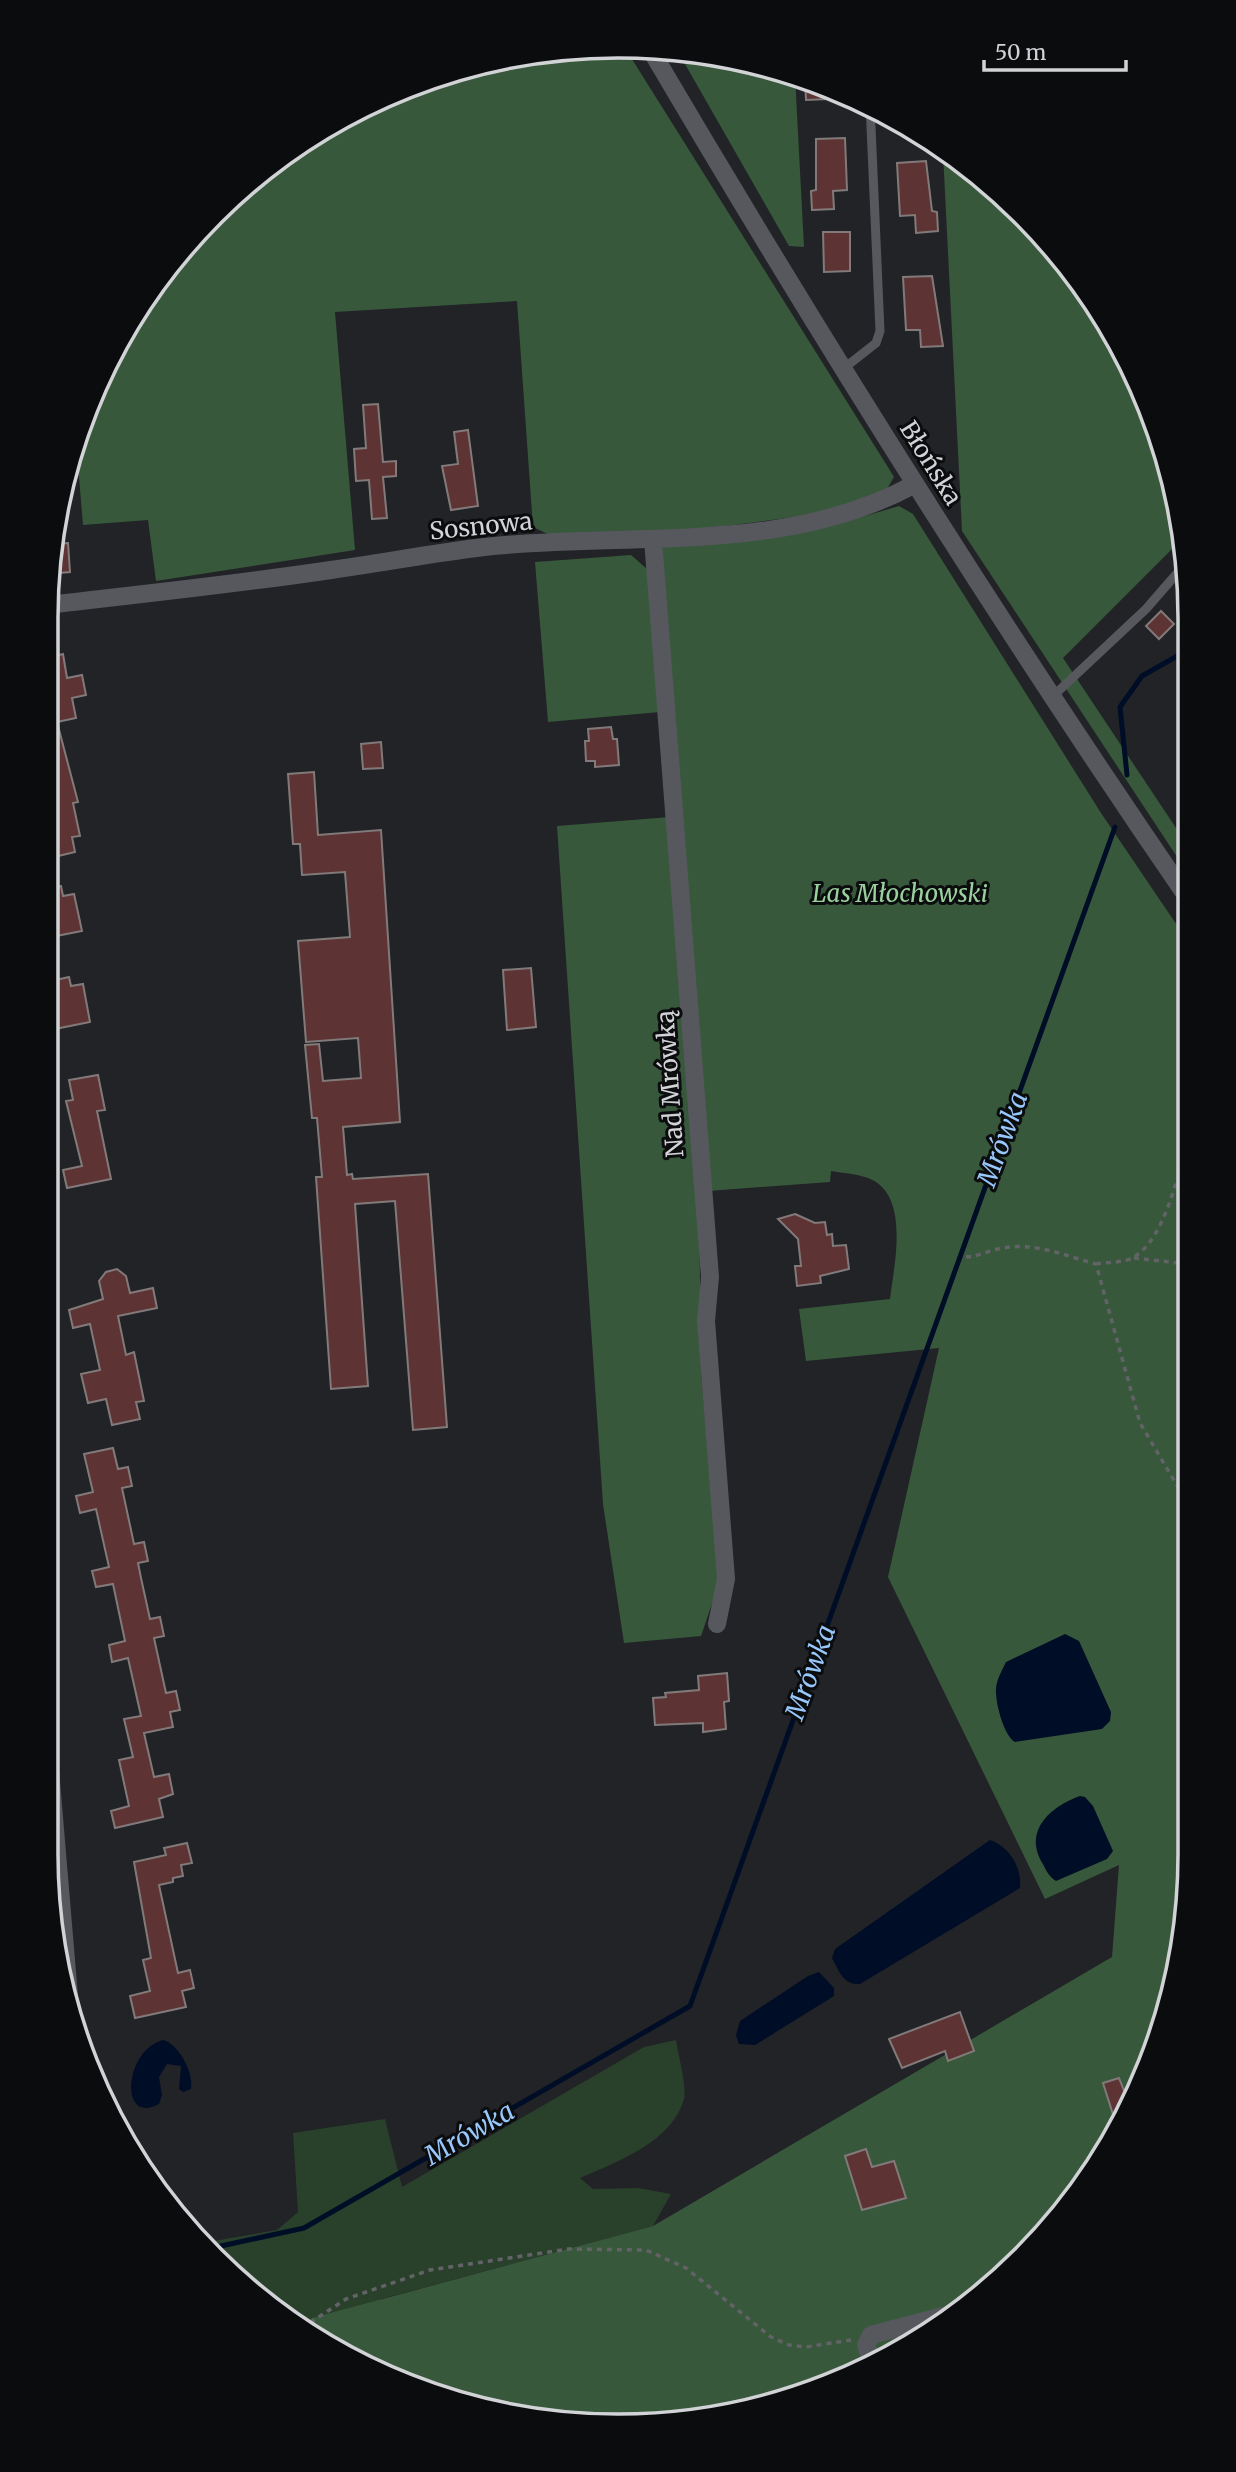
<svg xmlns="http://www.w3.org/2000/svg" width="1236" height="2472" viewBox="0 0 1236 2472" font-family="Merriweather,serif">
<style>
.green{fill:#29412b}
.forest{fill:#38583b}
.water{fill:#000d27}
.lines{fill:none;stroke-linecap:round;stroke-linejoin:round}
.stream{stroke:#000d27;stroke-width:5}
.building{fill:#5d3433;stroke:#827a7a;stroke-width:2}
.path{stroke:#626367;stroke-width:3.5;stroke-dasharray:5 5;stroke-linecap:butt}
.service{stroke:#56585e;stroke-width:9}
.minor{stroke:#56585e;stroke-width:18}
.secondary{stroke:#56585e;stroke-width:18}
.labels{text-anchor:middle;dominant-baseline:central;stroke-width:6;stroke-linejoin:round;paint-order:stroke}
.street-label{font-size:24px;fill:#d2d3d6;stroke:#0b0c0e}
.park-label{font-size:24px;font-style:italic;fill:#9ad09d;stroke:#0b0c0e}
.water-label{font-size:26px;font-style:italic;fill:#98c7fc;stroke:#0b0c0e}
.rim{fill:none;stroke:#d2d3d6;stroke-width:3.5}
</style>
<rect width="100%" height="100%" fill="#212327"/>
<path class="green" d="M676 2040C678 2054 687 2087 684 2099 672 2142 617 2162 580 2178L593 2189 638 2188 671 2194 653 2226 381 2299 317 2340 240 2284 202 2243 277 2230 298 2212 293 2133 385 2119 402 2187 644 2047Z"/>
<g class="forest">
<polygon points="625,48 886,464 894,477 887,489 873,499 802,516 697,530 550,535 533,527 517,301 335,312 355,550 156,581 148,520 83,525 76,441 104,365 164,270 240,188 331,122 434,76 543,50"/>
<polygon points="677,50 766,65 795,76 804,247 789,246"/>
<polygon points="943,153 995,187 1072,270 1147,399 1184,537 1063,658 1186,843 1187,872 962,531"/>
<path d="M899 506 913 514 1101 813 1187 940 1189 1891 1171 2002 1132 2107 1023 2259 872 2367 693 2422 506 2415 331 2350 300 2327 312 2318 653 2226 1112 1957 1119 1865 1045 1899 888 1577 939 1348 806 1361 799 1309 890 1299C894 1265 911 1194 868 1178 857 1174 843 1173 831 1171L830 1182 708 1191 657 566 663 547 828 527Z"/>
<polygon points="631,555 647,569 660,712 548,722 535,562"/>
<polygon points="670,817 699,1192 701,1374 720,1580 701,1636 624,1643 603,1504 557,826"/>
</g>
<g class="water">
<path d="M1065 1634 1079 1641 1111 1712 1110 1721 1102 1729 1015 1742C1004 1736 995 1702 996 1689 996 1681 1002 1670 1006 1662Z"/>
<path d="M1080 1796 1085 1797 1093 1806 1113 1851 1107 1859 1056 1881C1050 1877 1046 1871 1043 1864 1023 1832 1049 1807 1080 1796Z"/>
<path d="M990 1840C1010 1847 1022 1868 1020 1888L860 1984C843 1985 839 1971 832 1958L835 1949Z"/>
<polygon points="819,1972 834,1988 834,1996 755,2045 739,2044 736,2035 740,2021 808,1976"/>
<path d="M163 2040C179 2044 194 2073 191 2089L183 2092 179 2089 181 2066 167 2064 159 2077 162 2095 159 2104C119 2126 124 2050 163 2040Z"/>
</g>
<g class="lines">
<g class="stream">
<polyline points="1127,775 1120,707 1142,676 1186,651"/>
<polyline points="207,2249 304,2228 690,2006 1115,827"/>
</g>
</g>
<g class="building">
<polygon points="805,80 854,98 806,100"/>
<polygon points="845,138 847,190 833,191 834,209 812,210 811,191 816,190 816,139"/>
<polygon points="926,161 932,211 937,212 938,231 916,233 915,215 900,216 897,163"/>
<polygon points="823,232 850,232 850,271 824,272"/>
<polygon points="932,276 943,346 921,347 920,330 906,330 903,277"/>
<polygon points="378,404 383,462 396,461 396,476 383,477 387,518 372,519 369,480 356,481 354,449 366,448 363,405"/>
<polygon points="468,430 478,506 451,510 442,466 458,464 454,432"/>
<polygon points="68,543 70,572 48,574 53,544"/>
<polygon points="1161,611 1174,624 1159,639 1146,626"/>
<polygon points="63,654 67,678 82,675 86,695 72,698 76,718 57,722 78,802 73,803 80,836 72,837 75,852 46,859 47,658"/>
<polygon points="611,727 613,739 617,739 619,765 595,767 595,761 586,761 585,741 589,741 588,729"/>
<polygon points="381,742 383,768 363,769 361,744"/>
<polygon points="314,772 318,835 381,830 400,1122 343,1127 347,1175 352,1174 353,1179 428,1174 447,1427 413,1430 395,1201 355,1204 368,1386 331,1389 316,1177 322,1177 317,1118 312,1118 305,1045 319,1044 323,1081 361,1078 358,1038 306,1042 298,941 350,937 345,872 302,875 300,844 293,844 288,774"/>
<polygon points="61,886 63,896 74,894 82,931 46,938 46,890"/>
<polygon points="531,968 536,1027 507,1030 503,970"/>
<polygon points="69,977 71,986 83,984 90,1022 50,1030 46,1012 53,1010 47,982"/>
<polygon points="98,1075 105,1110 97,1111 111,1179 67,1188 63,1170 82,1166 66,1101 73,1100 69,1080"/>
<polygon points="795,1214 815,1223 825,1222 827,1235 832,1234 833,1246 846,1245 849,1269 820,1276 821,1283 797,1286 795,1266 801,1266 798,1239 778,1219"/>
<polygon points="117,1269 126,1276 130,1293 153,1288 157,1308 118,1316 126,1355 134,1352 144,1401 136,1402 140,1419 112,1425 106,1399 88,1403 81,1374 100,1370 90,1324 73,1328 69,1310 103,1299 99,1281 106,1272"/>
<polygon points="113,1448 118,1469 128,1467 132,1486 122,1488 134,1544 144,1542 148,1561 138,1563 141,1578 150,1619 160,1617 164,1636 154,1638 166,1693 176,1691 180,1710 170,1712 173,1727 144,1733 154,1777 169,1774 173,1794 159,1799 163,1817 115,1828 111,1811 129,1806 119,1760 133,1757 124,1719 141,1716 128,1658 112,1662 109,1645 125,1641 113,1584 96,1587 92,1571 109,1567 96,1509 80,1513 76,1496 93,1492 84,1454"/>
<polygon points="727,1673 729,1701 724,1702 726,1729 703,1732 703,1723 655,1725 653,1698 666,1697 665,1693 699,1690 698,1676"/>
<polygon points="187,1843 192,1863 181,1865 183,1876 173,1878 173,1882 159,1885 178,1973 190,1970 194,1988 182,1991 186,2007 135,2018 130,1996 150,1991 143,1960 151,1958 134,1862 166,1855 164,1848"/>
<polygon points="960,2012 974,2051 948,2061 945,2051 902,2068 889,2039"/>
<polygon points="1119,2078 1131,2108 1117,2127 1103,2083"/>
<polygon points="866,2149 872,2167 894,2161 906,2198 862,2210 845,2156"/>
</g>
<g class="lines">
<g class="path">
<path d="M966 1257C980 1256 990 1250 1003 1248 1035 1242 1066 1256 1096 1264L1140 1423 1188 1504"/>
<polyline points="1134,1258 1188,1264"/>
<path d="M1096 1264C1107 1262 1125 1263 1134 1257 1165 1238 1177 1177 1187 1144"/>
<polyline points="302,2328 346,2299 430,2270 568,2249 646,2250 686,2268 771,2337 789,2345 806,2347 851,2340"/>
</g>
<g class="service">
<polyline points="843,369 876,343 880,331 870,104"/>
<polyline points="1051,698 1146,609 1186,563"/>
</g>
<g class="minor">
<polyline points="653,539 710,1277 706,1321 726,1579 717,1624"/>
<path d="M47 605C142 594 237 584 331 570 382 563 433 553 484 547 628 531 784 556 915 484"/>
<polyline points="46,1722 69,1996"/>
<polyline points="873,2366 866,2345 871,2335 943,2316"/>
</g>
<path class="secondary" d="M649 47C819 336 997 620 1187 897"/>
</g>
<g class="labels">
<g class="street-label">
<text transform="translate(931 463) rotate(58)">Błońska</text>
<text transform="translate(481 526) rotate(-6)">Sosnowa</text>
<text transform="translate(670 1084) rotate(-94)">Nad Mrówką</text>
</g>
<g class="park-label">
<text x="900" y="893">Las Młochowski</text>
</g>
<g class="water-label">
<text transform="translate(1002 1139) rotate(-70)">Mrówka</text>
<text transform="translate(810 1672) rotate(-70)">Mrówka</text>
<text transform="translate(469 2133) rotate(-30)">Mrówka</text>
</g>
</g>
<path d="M0 0H1236V2472H0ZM618 58H618A560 560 0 0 1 1178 618V1854A560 560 0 0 1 618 2414H618A560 560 0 0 1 58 1854V618A560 560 0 0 1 618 58Z" fill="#0b0c0e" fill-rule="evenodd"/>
<path class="rim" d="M618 58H618A560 560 0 0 1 1178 618V1854A560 560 0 0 1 618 2414H618A560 560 0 0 1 58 1854V618A560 560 0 0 1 618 58Z"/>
<path d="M984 60v10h142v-10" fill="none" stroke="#d2d3d6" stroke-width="3.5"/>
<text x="995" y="60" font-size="21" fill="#d2d3d6" stroke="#0b0c0e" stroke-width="5" paint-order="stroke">50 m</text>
</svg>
